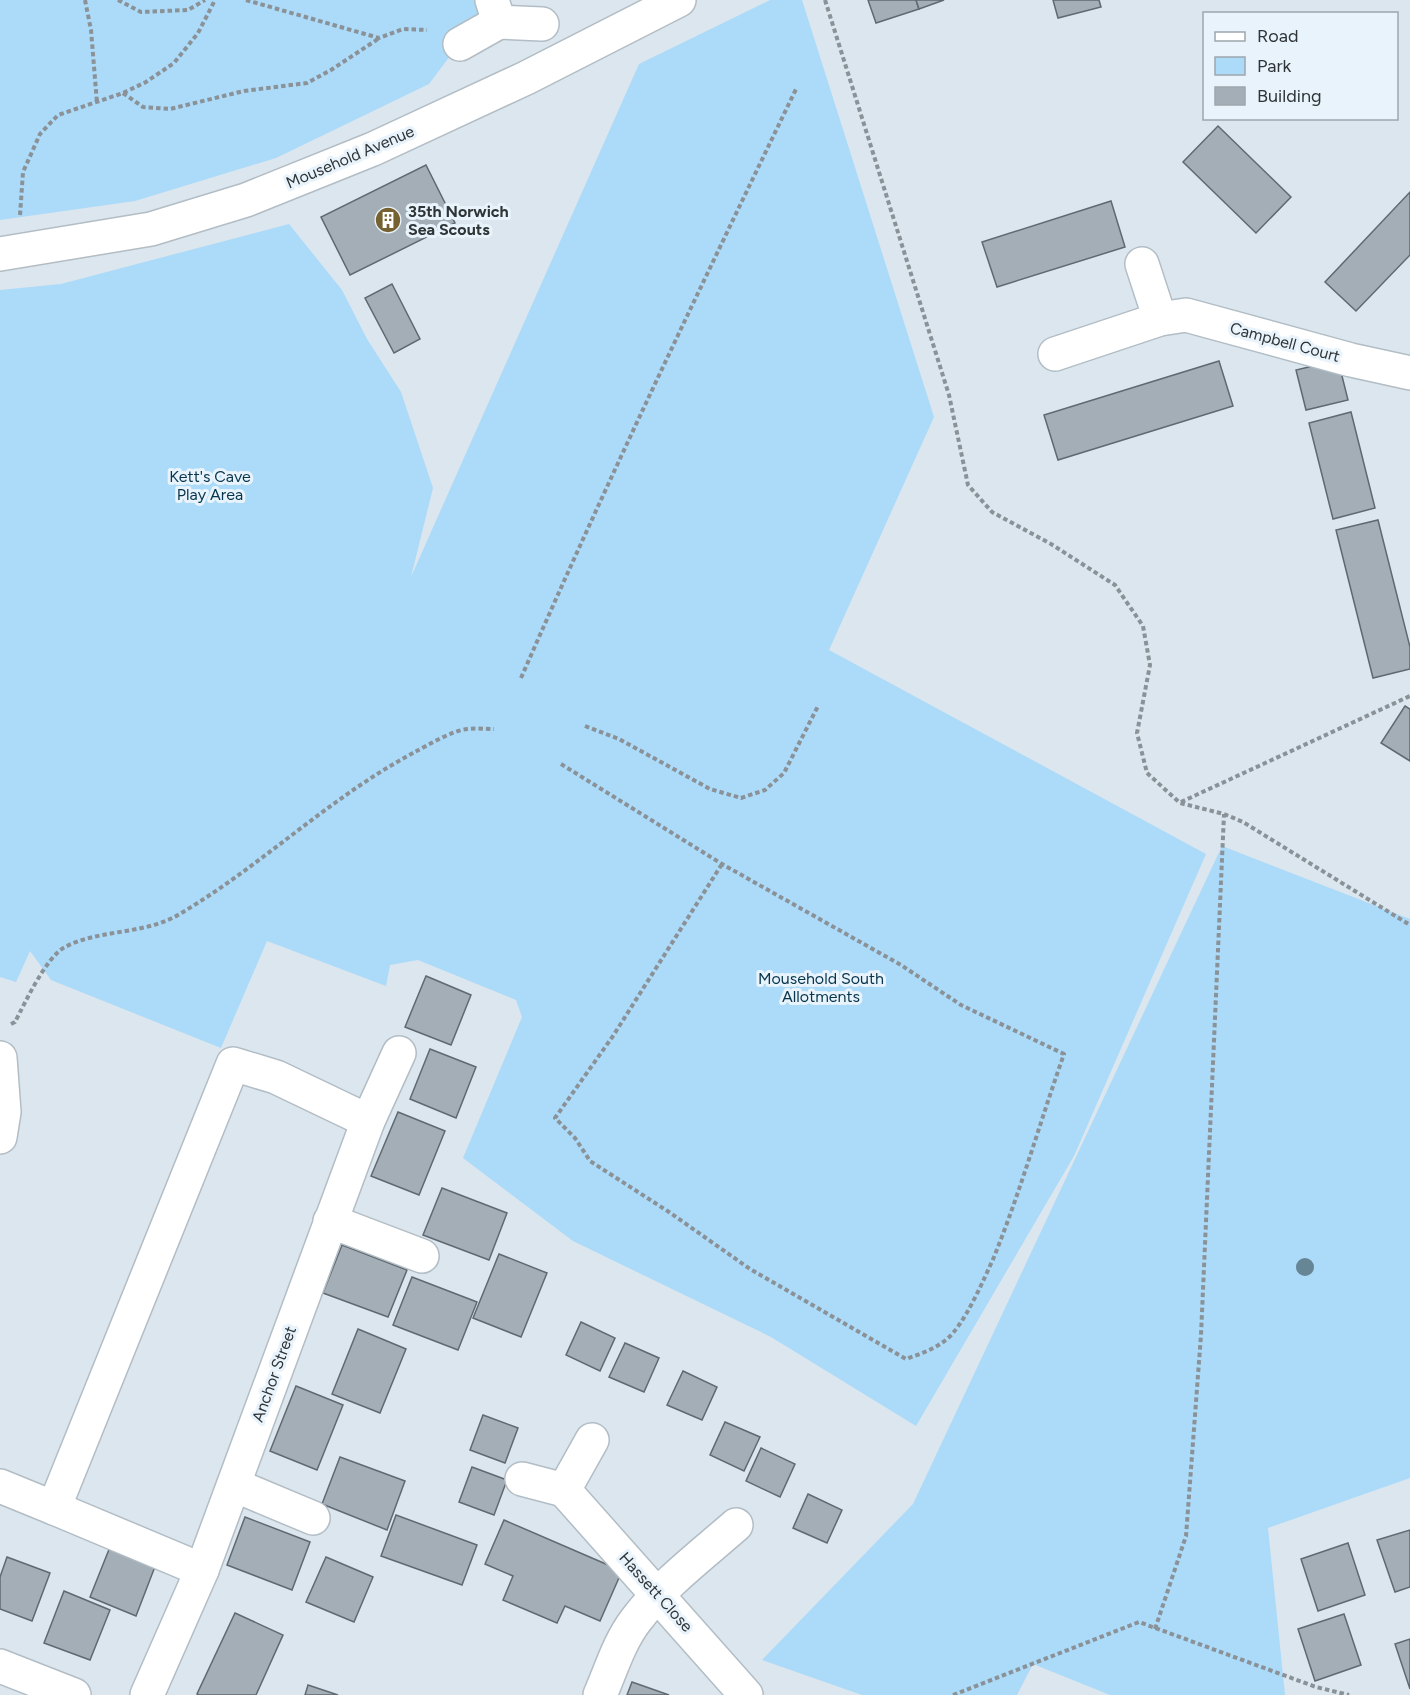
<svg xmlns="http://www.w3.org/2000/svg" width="1410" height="1695" viewBox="0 0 1410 1695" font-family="Figtree,sans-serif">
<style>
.green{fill:#acdaf9}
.building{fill:#a4aeb6;stroke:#606970;stroke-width:1.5}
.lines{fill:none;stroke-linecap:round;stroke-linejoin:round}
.minor-casing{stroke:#b2bdc5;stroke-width:36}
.path{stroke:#8a9298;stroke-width:4;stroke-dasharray:4.5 3;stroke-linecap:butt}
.minor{stroke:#fff;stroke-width:33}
.tree{fill:#668595}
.labels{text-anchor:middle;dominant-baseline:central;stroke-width:6;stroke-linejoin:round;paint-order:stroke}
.street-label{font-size:16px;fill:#2f3437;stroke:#e8f3fb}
.poi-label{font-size:16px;font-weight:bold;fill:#2f3437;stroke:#e8f3fb;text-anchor:start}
.park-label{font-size:16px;fill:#07354d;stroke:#e8f3fb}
</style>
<rect width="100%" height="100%" fill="#dbe6ee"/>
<g class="green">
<polygon points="0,0 492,0 429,84 276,158 135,201 0,220"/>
<polygon points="770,0 802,0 934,417 829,650 1206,854 1074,1156 916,1426 771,1337 573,1241 463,1158 522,1017 516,1000 418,960 390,965 386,986 267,941 221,1048 51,980 30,951 16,982 0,977 0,290 61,284 289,224 342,290 367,339 401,392 433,488 411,577 639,64"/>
<polygon points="1222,846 1410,919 1410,1478 1268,1528 1285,1695 1110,1695 1033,1664 1017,1695 862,1695 762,1660 913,1504"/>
</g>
<g class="building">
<polygon points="868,0 916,0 919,9 876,23"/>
<polygon points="916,0 944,0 919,9"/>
<polygon points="1053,0 1099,0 1101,7 1058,18"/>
<polygon points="1218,126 1291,197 1256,233 1183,162"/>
<polygon points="426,165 455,223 350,275 321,217"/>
<polygon points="1410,192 1410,255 1356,311 1325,282"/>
<polygon points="1111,201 1125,247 997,287 982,242"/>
<polygon points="392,284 420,339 394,353 365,298"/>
<polygon points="1338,360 1348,400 1306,410 1296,370"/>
<polygon points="1219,361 1233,406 1058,460 1044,415"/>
<polygon points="1351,412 1375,508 1333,519 1309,423"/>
<polygon points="1378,520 1410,647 1410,669 1373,678 1336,530"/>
<polygon points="1405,706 1410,709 1410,761 1381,743"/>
<polygon points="426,976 471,995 451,1045 405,1027"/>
<polygon points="430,1049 476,1067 456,1118 410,1099"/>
<polygon points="398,1112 445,1131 419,1195 371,1176"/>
<polygon points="442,1188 507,1213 489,1260 423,1235"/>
<polygon points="342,1245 407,1270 388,1317 323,1293"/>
<polygon points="499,1254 547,1273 521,1337 473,1318"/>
<polygon points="412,1277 477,1302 458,1350 393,1325"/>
<polygon points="581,1322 615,1338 600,1371 566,1355"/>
<polygon points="358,1329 406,1349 380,1413 332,1394"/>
<polygon points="625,1343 659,1358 644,1392 609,1377"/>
<polygon points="683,1371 717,1387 702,1420 667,1405"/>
<polygon points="296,1386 343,1405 317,1470 270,1451"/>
<polygon points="483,1415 518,1428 505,1463 470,1450"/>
<polygon points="725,1422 760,1437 744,1471 710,1455"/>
<polygon points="761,1448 795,1464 780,1497 746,1481"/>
<polygon points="340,1457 405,1481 387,1530 322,1504"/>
<polygon points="472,1467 507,1480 494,1515 459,1502"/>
<polygon points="808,1494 842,1510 827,1543 793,1528"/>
<polygon points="396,1515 477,1545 462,1585 381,1556"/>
<polygon points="245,1517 310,1542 292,1590 227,1565"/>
<polygon points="504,1520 622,1571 600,1621 565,1606 557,1623 503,1600 513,1576 485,1564"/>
<polygon points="1410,1530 1410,1587 1395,1592 1377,1540"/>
<polygon points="1348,1543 1365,1595 1318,1611 1301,1559"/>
<polygon points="110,1547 156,1564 136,1616 90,1597"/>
<polygon points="7,1557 50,1573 32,1621 0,1609 0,1577"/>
<polygon points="326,1557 373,1577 354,1622 306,1602"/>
<polygon points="64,1591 110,1610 90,1660 44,1643"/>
<polygon points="235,1613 283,1635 256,1695 199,1695 197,1694"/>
<polygon points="1344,1614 1361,1665 1315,1681 1298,1629"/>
<polygon points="1410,1639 1410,1689 1395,1644"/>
<polygon points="632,1682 669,1695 627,1695"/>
<polygon points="308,1685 338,1695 305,1695"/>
</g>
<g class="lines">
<g class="minor-casing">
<g id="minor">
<polyline points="499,22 542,24"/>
<polyline points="460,44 499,22 492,0"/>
<polyline points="0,254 151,229 246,200 373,149 526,78 679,0"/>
<polyline points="1142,264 1160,319"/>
<polyline points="1055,354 1160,319 1186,315 1351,360 1410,373"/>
<polyline points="0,1058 4,1112 0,1137"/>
<polyline points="330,1221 422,1256"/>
<polyline points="592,1440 564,1490 746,1695"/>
<polyline points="522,1479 564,1490"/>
<polyline points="234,1485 313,1518"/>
<polyline points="0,1486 54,1508"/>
<polyline points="202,1570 54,1508 233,1064 276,1077 368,1121"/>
<polyline points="0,1666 74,1695"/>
<polyline points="147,1695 202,1570 368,1121 399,1053"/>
<path d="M600 1695C611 1670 619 1642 636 1620 663 1584 702 1555 736 1525"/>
</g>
</g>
<g class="path">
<polyline points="85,0 91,30 97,103"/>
<polyline points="118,0 141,12 188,10 205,0"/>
<polyline points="246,0 379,38 403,29 427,30"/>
<polyline points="825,0 949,395 968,485 992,512 1051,544 1115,585 1143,626 1150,665 1137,733 1147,773 1180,803 1224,814 1243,822 1410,925"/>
<polyline points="123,93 143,107 170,109 244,91 307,83 331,70 378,39"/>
<polyline points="20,215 23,172 40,134 58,115 123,93 146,82 174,63 198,33 215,0"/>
<path d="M521 678C608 479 702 284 796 89"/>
<polyline points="585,726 619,739 710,789 741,798 765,790 784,773 818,706"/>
<path d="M561 764 722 864 901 965 961 1005 1064 1054C1040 1122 1021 1190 994 1257 984 1279 969 1314 953 1333 941 1347 923 1353 906 1359L750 1269 669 1212 590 1161 575 1138 555 1118 613 1036 722 864"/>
<polyline points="1181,802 1410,696"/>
<path d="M11 1024 15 1022C25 1003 46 957 65 947 99 929 143 935 178 915 260 867 329 798 413 753 428 745 451 731 467 729 476 728 485 729 494 729"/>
<polyline points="1155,1629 1186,1536 1201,1335 1224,814"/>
<polyline points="953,1695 1139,1622 1316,1687 1349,1695"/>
</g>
<use href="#minor" class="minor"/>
</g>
<circle class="tree" cx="1305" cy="1267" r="9"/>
<defs>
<g id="building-disc" transform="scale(1.35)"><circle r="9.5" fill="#766231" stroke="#e8f3fb"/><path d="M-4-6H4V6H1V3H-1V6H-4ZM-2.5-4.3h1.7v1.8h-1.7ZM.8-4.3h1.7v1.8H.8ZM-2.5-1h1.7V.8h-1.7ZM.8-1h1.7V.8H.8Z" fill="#fff"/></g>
</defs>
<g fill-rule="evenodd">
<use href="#building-disc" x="388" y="220"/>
</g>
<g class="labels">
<g class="street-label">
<text transform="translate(350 157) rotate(-23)">Mousehold Avenue</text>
<text transform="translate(1285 342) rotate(15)">Campbell Court</text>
<text transform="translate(274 1374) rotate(-70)">Anchor Street</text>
<text transform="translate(656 1592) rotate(48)">Hassett Close</text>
</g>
<g class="poi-label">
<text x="408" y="211">35th Norwich<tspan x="408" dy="18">Sea Scouts</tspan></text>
</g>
<g class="park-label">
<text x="210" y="476">Kett's Cave<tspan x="210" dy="18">Play Area</tspan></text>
<text x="821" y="978">Mousehold South<tspan x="821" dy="18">Allotments</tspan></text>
</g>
</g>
<rect x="1203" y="12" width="195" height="108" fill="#e8f3fb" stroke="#9ea7ad" stroke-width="1.5"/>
<rect x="1215" y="32" width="30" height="9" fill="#ffffff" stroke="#9ea7ad" stroke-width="1.5"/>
<text x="1257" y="42" font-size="18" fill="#2f3437">Road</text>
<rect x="1215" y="57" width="30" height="18" fill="#acdaf9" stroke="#9ea7ad" stroke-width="1.5"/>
<text x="1257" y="72" font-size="18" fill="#2f3437">Park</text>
<rect x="1215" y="87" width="30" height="18" fill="#a4aeb6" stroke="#9ea7ad" stroke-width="1.5"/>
<text x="1257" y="102" font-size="18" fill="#2f3437">Building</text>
</svg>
